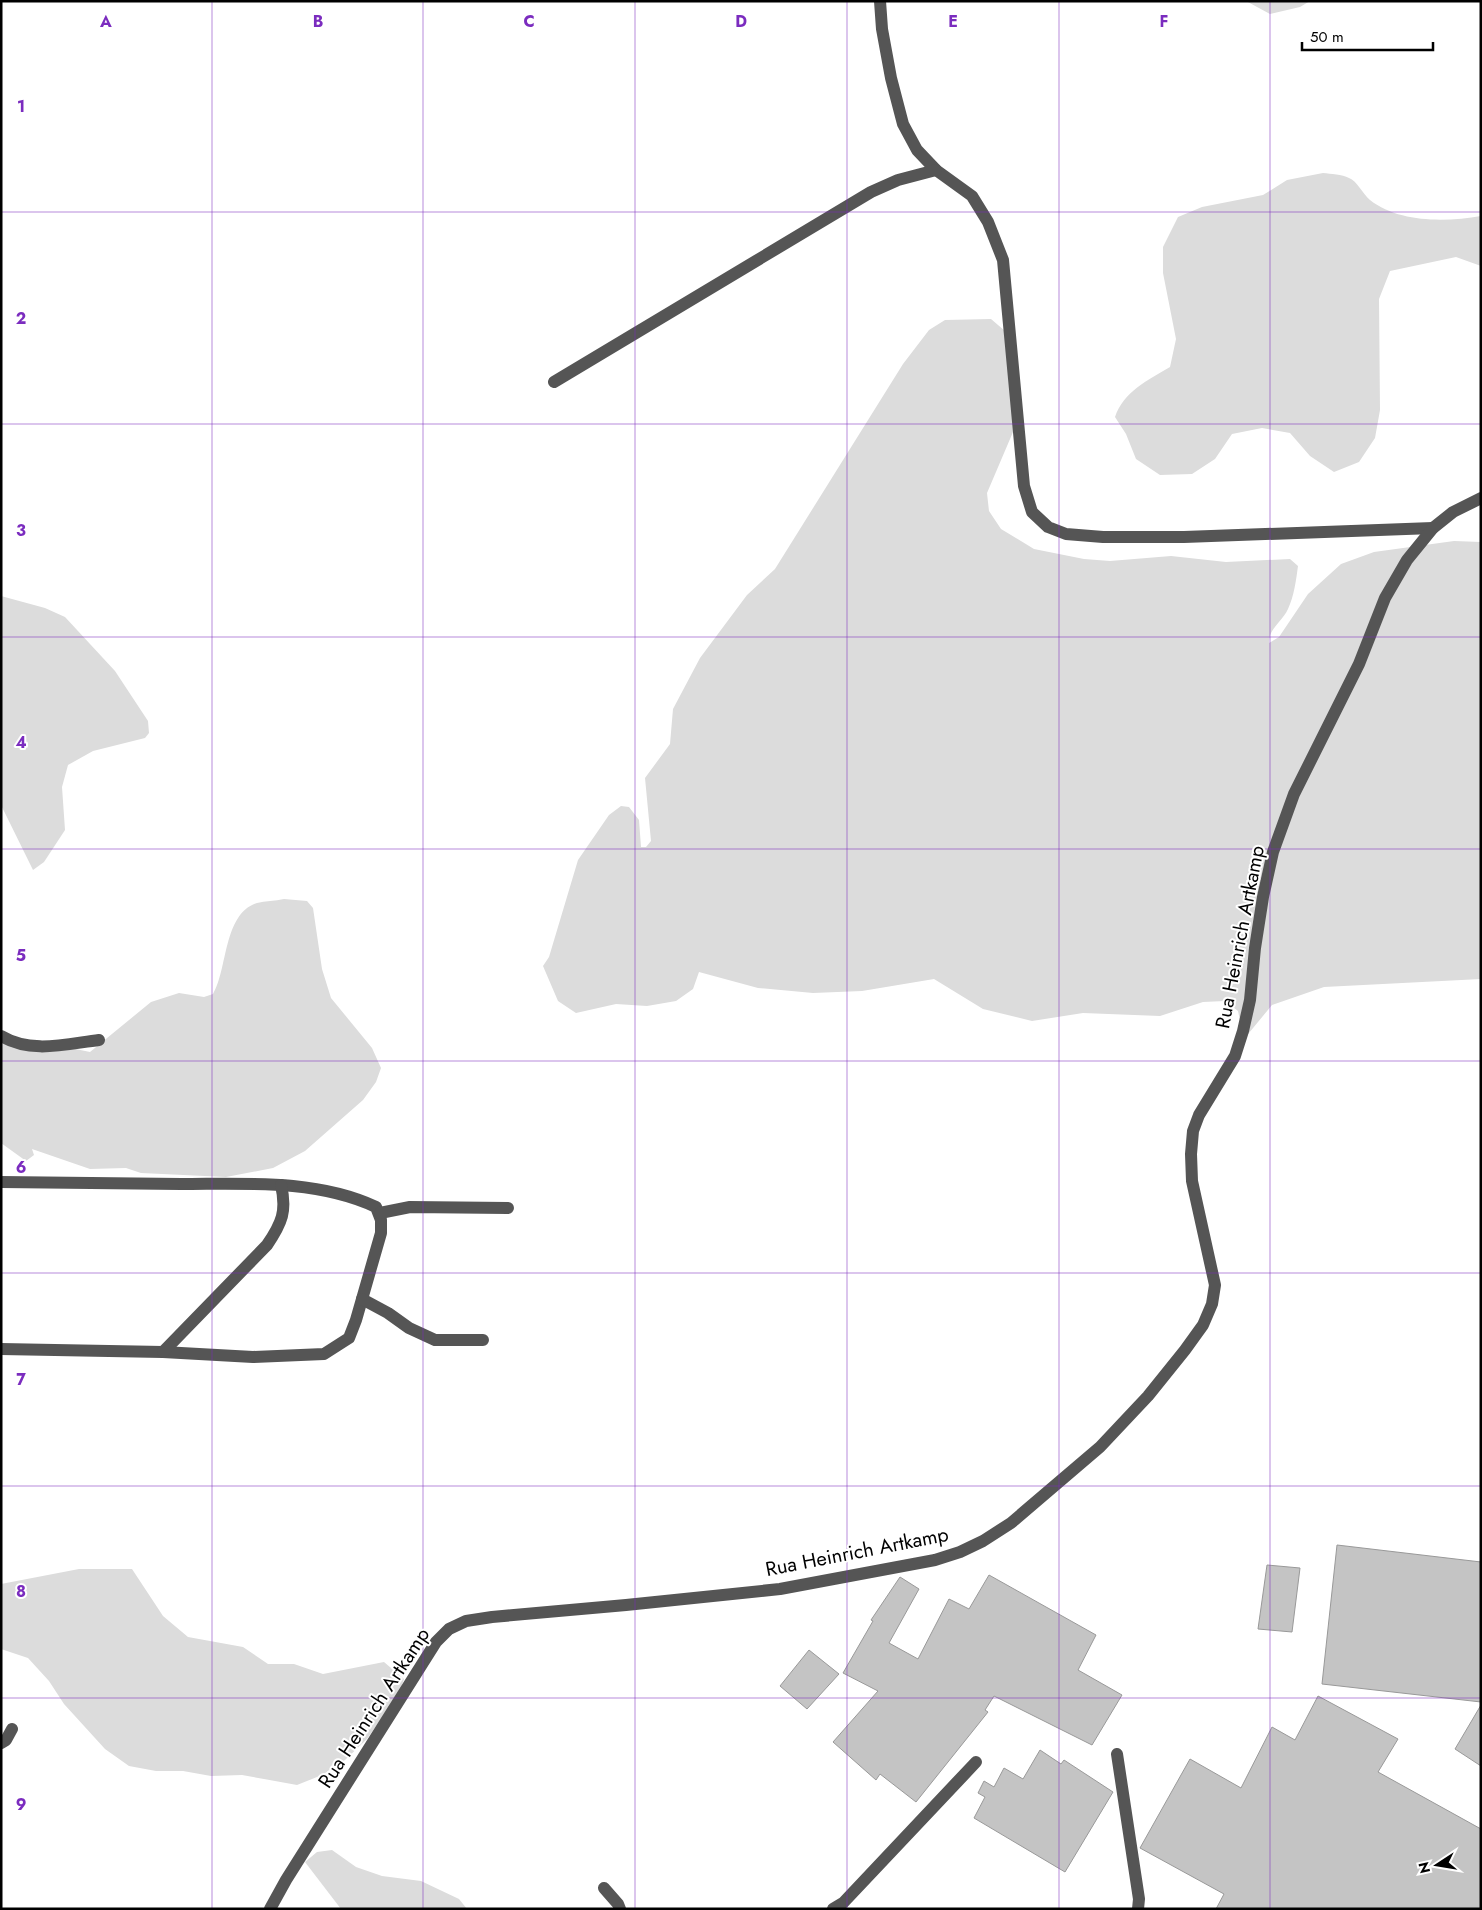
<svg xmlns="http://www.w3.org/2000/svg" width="1482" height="1910" viewBox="0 0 1482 1910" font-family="Jost,sans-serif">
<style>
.green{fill:#dcdcdc}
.building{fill:#c4c4c4;stroke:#999}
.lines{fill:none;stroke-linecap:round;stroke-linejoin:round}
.minor{stroke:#555;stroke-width:12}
.grid{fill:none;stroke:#7b2cbf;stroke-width:1;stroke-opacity:0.55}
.labels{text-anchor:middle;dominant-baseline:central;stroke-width:4;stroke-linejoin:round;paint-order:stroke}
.street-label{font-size:20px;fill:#000;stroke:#fff}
.grid-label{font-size:16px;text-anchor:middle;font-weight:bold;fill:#7b2cbf;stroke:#fff;stroke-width:4;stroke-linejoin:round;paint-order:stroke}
</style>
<rect width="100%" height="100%" fill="#fff"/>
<g class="green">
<polygon points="1246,1 1310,1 1300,7 1270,14"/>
<path d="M1323 173C1331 174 1342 174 1349 178 1357 181 1363 194 1370 200 1399 223 1446 222 1481 216V266L1456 257 1390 271 1379 299 1380 410 1375 438 1359 462 1334 472 1310 456 1290 433 1262 428 1232 434 1215 459 1192 474 1160 475 1136 459 1126 434 1115 417C1124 391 1147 381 1170 367L1176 339 1163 273V247L1178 217 1202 207 1263 195 1287 180Z"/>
<path d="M991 319 1005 331 1019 418 987 493 989 511 1001 529 1034 549 1084 559 1110 561 1171 556 1226 562 1290 559 1298 566C1296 581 1294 596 1288 609 1283 621 1268 629 1269 643L1279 637 1308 594 1341 564 1374 552 1454 541 1481 542V979L1324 987 1272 1005 1244 1039 1238 1011 1225 1001 1203 1002 1160 1016 1083 1013 1032 1021 983 1009 934 979 862 991 813 993 758 988 699 972 693 989 676 1001 647 1006 616 1004 576 1013 558 1001 543 966 549 957 578 860 609 815 621 806 629 807 639 820 641 847H646L651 841 645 778 670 744 673 709 700 658 747 595 775 569 903 364 929 330 945 320Z"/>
<polygon points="1,596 45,608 65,617 115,671 148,721 149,733 145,738 93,751 68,765 62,787 65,830 44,862 33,870 1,805"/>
<path d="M284 899 307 901 313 908 322 969 331 998 372 1048 381 1068 376 1082 363 1100 305 1151 273 1168 226 1177 141 1173 126 1168 90 1169 32 1149 34 1155 26 1161 1 1143V1042L66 1047 90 1052 151 1002 179 993 204 997 213 994C228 969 223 914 257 903 265 901 275 901 284 899Z"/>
<polygon points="79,1569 132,1569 163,1616 188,1637 243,1647 268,1664 294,1664 323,1674 384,1662 404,1679 400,1691 367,1739 345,1760 322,1775 297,1785 242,1775 211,1776 183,1771 156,1771 129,1766 105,1749 64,1704 49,1681 28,1658 1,1649 1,1584"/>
<polygon points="332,1850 356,1867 382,1876 421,1881 459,1899 467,1909 341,1909 305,1862 317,1852"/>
</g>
<g class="building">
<polygon points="1337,1545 1481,1562 1481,1702 1322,1684"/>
<polygon points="1267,1565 1300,1568 1292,1632 1258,1629"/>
<polygon points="989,1575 1096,1635 1078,1670 1122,1695 1092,1745 994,1696 985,1710 988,1712 916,1802 880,1774 876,1780 833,1742 878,1691 843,1673 873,1621 871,1620 900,1577 919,1589 889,1643 918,1659 949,1599 969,1609"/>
<polygon points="809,1650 839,1674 807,1709 780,1686"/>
<polygon points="1318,1696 1398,1739 1378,1772 1481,1829 1481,1909 1216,1909 1224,1894 1140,1848 1190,1759 1241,1788 1272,1727 1295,1740"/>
<polygon points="1481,1705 1481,1766 1455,1749"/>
<polygon points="1040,1750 1061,1764 1064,1760 1113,1792 1065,1872 974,1818 985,1797 978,1793 984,1781 994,1787 1004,1768 1023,1779"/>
</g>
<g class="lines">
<g class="minor">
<polyline points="880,1 882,29 891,78 903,124 917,150 936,170 972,196 988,222 1003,260 1024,486 1032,512 1048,527 1066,534 1103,537 1184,537 1433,528"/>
<polyline points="554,382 871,192 898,180 936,170"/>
<path d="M1 1036C31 1054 66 1044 99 1040"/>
<path d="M1 1182C61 1183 121 1183 181 1184 245 1184 316 1179 376 1207L381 1220V1233L356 1320 349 1338 324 1354 253 1357 163 1352 1 1349"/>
<polyline points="380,1213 410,1207 508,1208"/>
<polyline points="362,1299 388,1313 409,1328 435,1340 483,1340"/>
<path d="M163 1352 267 1245C282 1223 287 1211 281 1185"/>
<polyline points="1,1743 6,1740 12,1729"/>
<polyline points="1117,1754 1139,1899 1138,1909"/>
<polyline points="604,1888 618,1904 620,1909"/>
<polyline points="270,1909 286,1880 436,1642 449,1629 466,1621 492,1617 626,1605 780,1589 935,1560 960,1552 983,1541 1011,1523 1100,1447 1148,1396 1185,1350 1203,1325 1212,1304 1215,1285 1192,1181 1191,1154 1193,1131 1199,1115 1235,1056 1243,1031 1250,1000 1255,948 1263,897 1273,852 1294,794 1359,664 1385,598 1407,560 1433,528 1453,512 1481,498"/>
<polyline points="833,1909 843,1903 976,1762"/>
</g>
</g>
<path class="grid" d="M212 1V1909M423 1V1909M635 1V1909M847 1V1909M1059 1V1909M1270 1V1909M1 212H1481M1 424H1481M1 637H1481M1 849H1481M1 1061H1481M1 1273H1481M1 1486H1481M1 1698H1481"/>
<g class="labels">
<g class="street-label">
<text transform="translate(1240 937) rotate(-79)">Rua Heinrich Artkamp</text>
<text transform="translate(857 1552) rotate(-11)">Rua Heinrich Artkamp</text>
<text transform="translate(374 1708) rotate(-57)">Rua Heinrich Artkamp</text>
</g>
</g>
<g class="grid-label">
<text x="106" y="27">A</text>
<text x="318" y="27">B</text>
<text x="529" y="27">C</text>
<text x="741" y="27">D</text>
<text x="953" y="27">E</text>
<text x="1164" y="27">F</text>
<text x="21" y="112">1</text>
<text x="21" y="324">2</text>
<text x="21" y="536">3</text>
<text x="21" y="748">4</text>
<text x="21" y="961">5</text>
<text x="21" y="1173">6</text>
<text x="21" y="1385">7</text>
<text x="21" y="1597">8</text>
<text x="21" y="1810">9</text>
</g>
<rect width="1482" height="1910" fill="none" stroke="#000000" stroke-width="5"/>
<g transform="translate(1437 1865) rotate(258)" stroke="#ffffff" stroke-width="4" paint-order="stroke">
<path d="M0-4L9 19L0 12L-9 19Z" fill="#000000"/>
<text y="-8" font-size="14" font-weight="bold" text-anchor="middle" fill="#000000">N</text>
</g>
<path d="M1302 42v8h131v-8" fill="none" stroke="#000000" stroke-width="2.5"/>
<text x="1310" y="42" font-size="15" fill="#000000" stroke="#ffffff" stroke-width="4" paint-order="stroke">50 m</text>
</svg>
